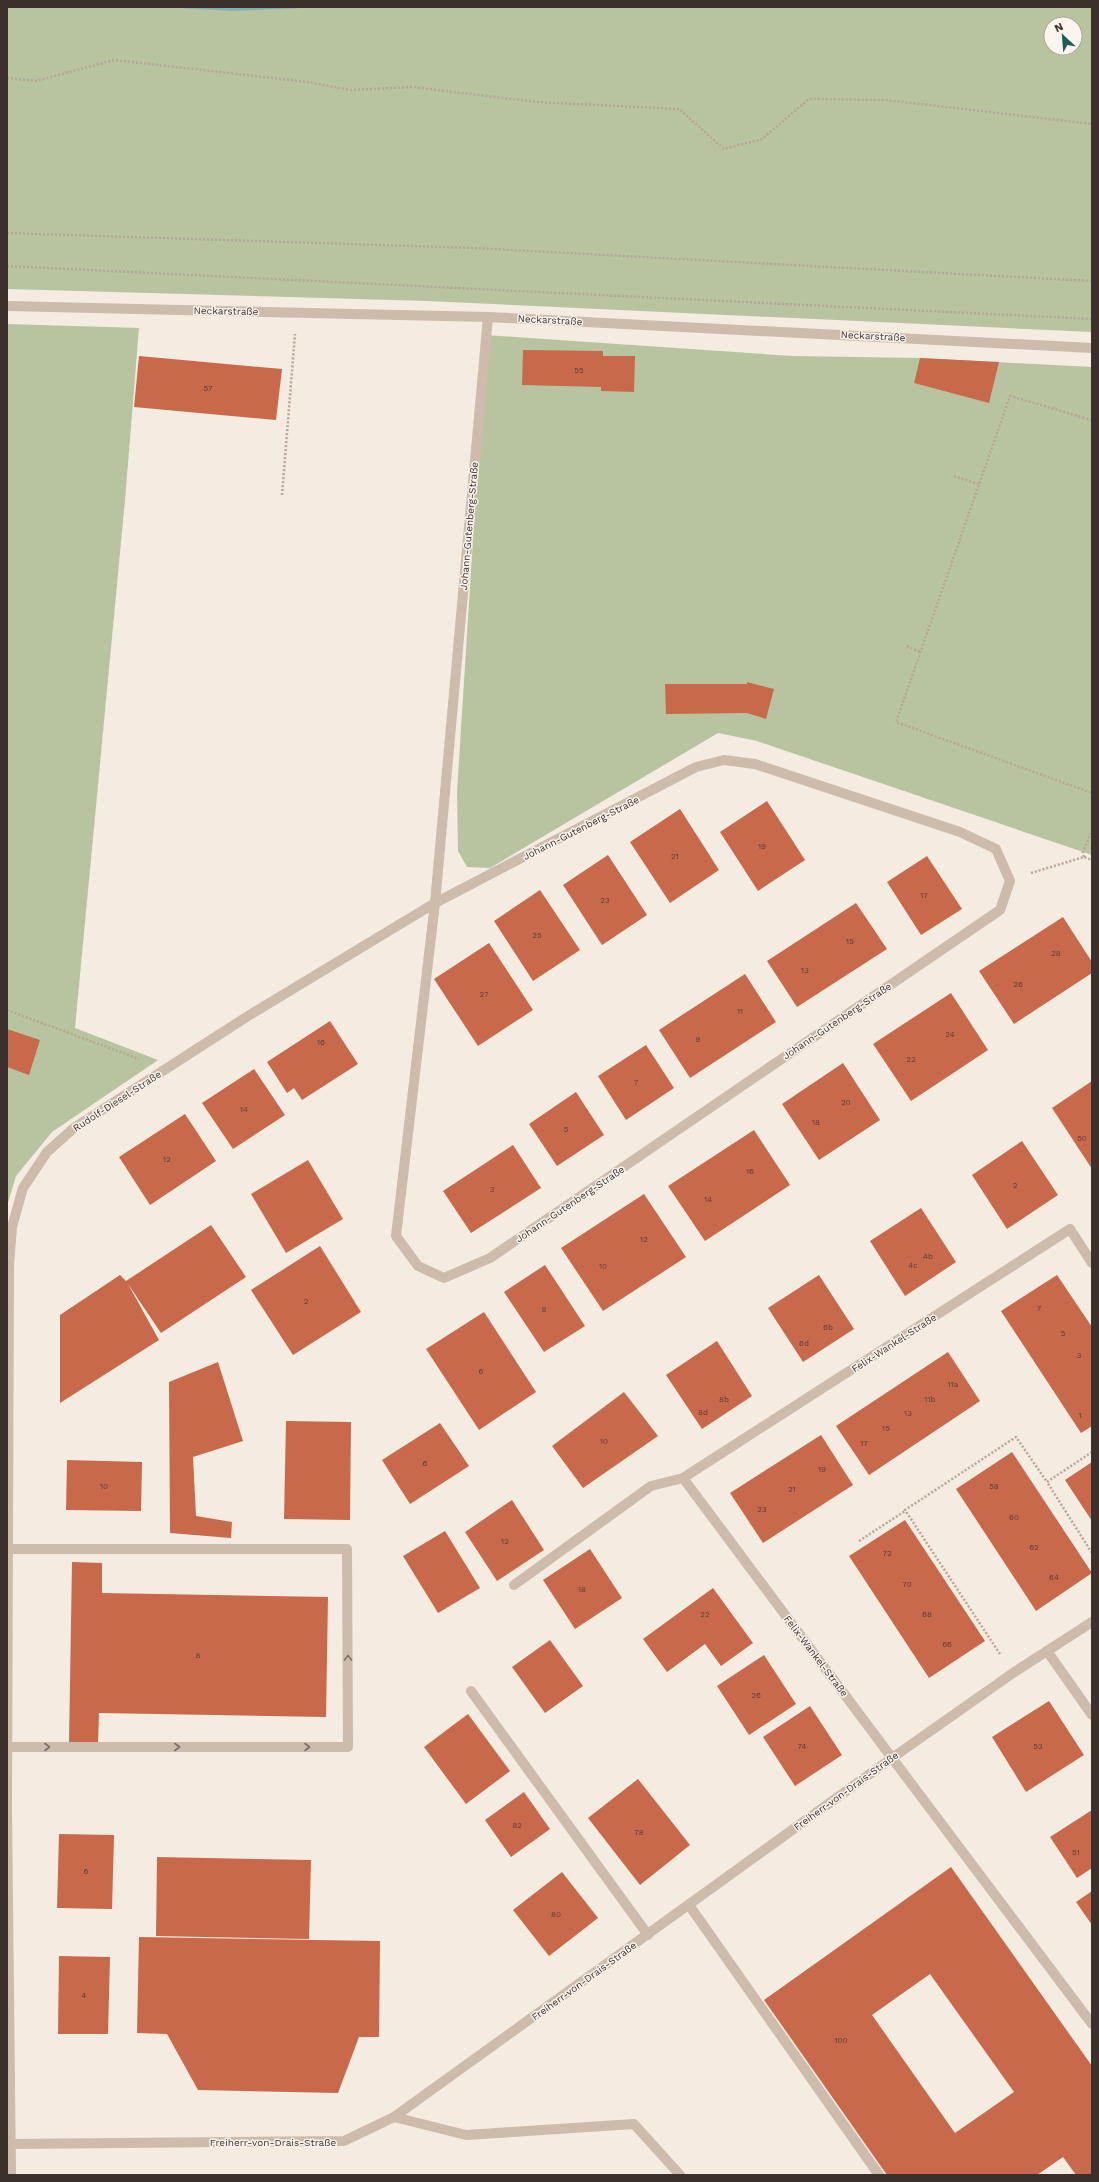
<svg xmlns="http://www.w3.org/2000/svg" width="1099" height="2182" viewBox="0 0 1099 2182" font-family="'Work Sans',sans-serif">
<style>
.green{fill:#b8c4a0;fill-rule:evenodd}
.water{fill:#7fb0b2}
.building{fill:#c8694b;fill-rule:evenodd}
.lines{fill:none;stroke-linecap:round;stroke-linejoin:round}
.path{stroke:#b9a596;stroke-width:2.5;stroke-dasharray:2 2;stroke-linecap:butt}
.lane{stroke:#cdbbac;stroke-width:10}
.street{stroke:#cdbbac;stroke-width:10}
.oneway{stroke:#7d6f65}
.labels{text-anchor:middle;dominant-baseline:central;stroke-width:3;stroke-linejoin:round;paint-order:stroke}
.number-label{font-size:8px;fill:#5e3e33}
.street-label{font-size:10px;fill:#3b302b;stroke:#fbf5ee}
</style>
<rect width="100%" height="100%" fill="#f4ebe1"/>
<g class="green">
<path d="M7 7H1092V332L427 301 7 289ZM1051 24H1075V48H1051Z"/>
<polygon points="7,324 139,328 125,500 75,1028 158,1060 52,1132 16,1176 7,1206"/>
<polygon points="486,335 792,356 920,358 1092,367 1092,855 757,741 718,733 490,868 467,867 458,851 457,792"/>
</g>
<polygon class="water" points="165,7 327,7 233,11"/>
<g class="building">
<polygon points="523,350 603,351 603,356 635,356 634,392 601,391 601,387 522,385"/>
<polygon points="139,356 282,369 276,420 134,407"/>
<polygon points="920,358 999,362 989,403 914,383"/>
<polygon points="747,682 774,689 766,719 747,713 666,714 665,684 747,684"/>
<polygon points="767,801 805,860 758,891 720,832"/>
<polygon points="680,809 719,870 670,903 630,842"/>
<polygon points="608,855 647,915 602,945 563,885"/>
<polygon points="927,856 962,909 921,935 887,882"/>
<polygon points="540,890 580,950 533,981 494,921"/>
<polygon points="856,903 887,949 797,1007 767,961"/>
<polygon points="1063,917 1092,962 1092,973 1014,1024 979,971"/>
<polygon points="489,943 533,1010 478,1046 434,979"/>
<polygon points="745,974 776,1022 690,1078 659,1030"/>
<polygon points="951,993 988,1050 911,1101 873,1044"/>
<polygon points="330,1021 358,1064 302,1100 294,1088 287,1093 267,1062"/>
<polygon points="7,1029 40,1040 29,1075 7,1067"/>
<polygon points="646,1045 674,1088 626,1120 598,1076"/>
<polygon points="843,1063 880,1120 819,1160 782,1104"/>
<polygon points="254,1069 285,1115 233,1149 202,1103"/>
<polygon points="1092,1081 1092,1169 1052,1108"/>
<polygon points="576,1092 604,1135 557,1166 529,1124"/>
<polygon points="185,1114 216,1161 150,1205 119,1157"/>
<polygon points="754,1130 790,1185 705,1241 668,1186"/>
<polygon points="1022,1141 1058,1195 1007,1229 972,1175"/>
<polygon points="513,1145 541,1188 471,1233 443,1191"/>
<polygon points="308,1160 343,1219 286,1253 251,1194"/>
<polygon points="644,1194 686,1257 603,1311 561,1248"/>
<polygon points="921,1208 956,1262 905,1296 870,1241"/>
<polygon points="211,1225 246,1277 161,1333 128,1284 159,1340 60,1403 60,1315 120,1275 126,1281"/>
<polygon points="320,1246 361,1312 293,1355 251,1290"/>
<polygon points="545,1265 585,1326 544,1352 504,1292"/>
<polygon points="819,1275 854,1329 803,1362 768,1308"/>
<polygon points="1057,1275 1092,1327 1092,1426 1081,1433 1001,1311"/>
<polygon points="484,1312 536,1392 479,1430 426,1349"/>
<polygon points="717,1341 752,1396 702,1429 666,1375"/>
<polygon points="948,1352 980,1401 869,1475 836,1426"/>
<polygon points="218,1362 243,1441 193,1457 196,1516 232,1522 231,1538 170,1533 169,1382"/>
<polygon points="624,1392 658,1436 583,1488 552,1446"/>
<polygon points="286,1421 351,1422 350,1520 284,1519"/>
<polygon points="440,1423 469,1466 410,1504 382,1460"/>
<polygon points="821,1435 853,1485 763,1543 730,1493"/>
<polygon points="1012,1452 1092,1573 1036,1611 956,1489"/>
<polygon points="67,1460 142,1462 141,1511 66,1510"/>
<polygon points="1092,1462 1092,1521 1065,1480"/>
<polygon points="512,1500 544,1550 497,1581 465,1532"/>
<polygon points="905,1520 985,1641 929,1678 849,1556"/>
<polygon points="445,1531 480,1588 438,1613 403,1556"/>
<polygon points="590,1549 622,1598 575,1629 543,1580"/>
<polygon points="72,1562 102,1563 102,1593 328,1597 326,1717 99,1713 98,1744 69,1743"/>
<polygon points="713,1588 753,1643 721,1666 705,1644 667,1672 643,1639"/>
<polygon points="550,1640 583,1686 545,1713 512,1667"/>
<polygon points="764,1655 796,1704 749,1735 717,1686"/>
<polygon points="1049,1701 1084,1755 1026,1792 992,1737"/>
<polygon points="810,1706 842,1755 795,1786 763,1737"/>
<polygon points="468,1714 510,1771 466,1804 424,1747"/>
<polygon points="638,1779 690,1845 640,1885 588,1818"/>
<polygon points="524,1792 550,1829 511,1857 485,1820"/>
<polygon points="1092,1810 1092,1868 1077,1878 1050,1837"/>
<polygon points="59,1834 114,1835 112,1909 57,1908"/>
<polygon points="157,1857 311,1860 309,1939 156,1936"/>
<path d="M951 1867 1092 2066V2175H1076L1063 2157 1037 2175H887L764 2000ZM930 1974 1014 2092 955 2133 872 2015Z"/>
<polygon points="562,1872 598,1918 549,1956 513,1910"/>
<polygon points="1092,1891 1092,1925 1076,1902"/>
<polygon points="139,1937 380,1941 379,2037 359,2037 338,2093 198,2090 167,2034 137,2033"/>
<polygon points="59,1956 110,1957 108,2034 58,2034"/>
</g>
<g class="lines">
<g class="path">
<polyline points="7,78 36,81 114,60 308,82 350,90 413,87 537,102 679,109 724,149 762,139 809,99 886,100 1092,124"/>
<polyline points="7,233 474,248 1092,281"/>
<polyline points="7,266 1092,319"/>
<polyline points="1092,420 1010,396 896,722 1092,793"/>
<polyline points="954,476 978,484"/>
<polyline points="282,495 295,334"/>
<polyline points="907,646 920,652"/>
<polyline points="1084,857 1083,852 1092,830"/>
<polyline points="1031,873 1084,857 1092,860"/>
<polyline points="7,1010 139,1059"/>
<polyline points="1092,1452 1047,1482 1092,1553"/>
<polyline points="859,1541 905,1511"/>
<polyline points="1000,1654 905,1510 1016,1437 1047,1482"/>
</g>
<g class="lane">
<polyline points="8,1549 347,1549 348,1747 8,1747"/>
<polyline points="471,1691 648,1935"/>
<polyline points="892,1758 1092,2024"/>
<polyline points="689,1905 879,2175"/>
<polyline points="394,2117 466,2135 634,2124 680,2175"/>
</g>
<g class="street">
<polyline points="7,306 488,317 1092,348"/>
<polyline points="514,1585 651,1486 683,1478"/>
<polyline points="1047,1651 1092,1715"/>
<polyline points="892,1758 683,1478 1070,1229 1092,1263"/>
<polyline points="11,2144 344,2141 394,2117 892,1758 1013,1673 1092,1622"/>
<polyline points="11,2175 7,1809 9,1265 12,1227 23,1188 47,1152 74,1128 248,1016 435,903 696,767 724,760 755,764 960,832 996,849 1010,881 1000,910 490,1258 444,1278 418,1266 396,1236 435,903 488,317"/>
</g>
</g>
<defs><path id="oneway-chevron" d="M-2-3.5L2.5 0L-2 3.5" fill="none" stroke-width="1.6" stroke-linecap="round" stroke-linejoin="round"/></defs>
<g class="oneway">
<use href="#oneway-chevron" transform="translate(348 1658) rotate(-90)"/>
<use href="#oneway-chevron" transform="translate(47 1747)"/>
<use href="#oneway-chevron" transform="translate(177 1747)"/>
<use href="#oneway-chevron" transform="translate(307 1747)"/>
</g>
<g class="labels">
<g class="number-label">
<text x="579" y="370">55</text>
<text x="208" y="388">57</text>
<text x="762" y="846">19</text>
<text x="675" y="856">21</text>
<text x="924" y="895">17</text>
<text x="605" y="900">23</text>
<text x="537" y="935">25</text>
<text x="850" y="941">15</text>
<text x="1056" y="953">28</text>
<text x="805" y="970">13</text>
<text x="1018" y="984">26</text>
<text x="484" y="994">27</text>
<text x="740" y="1011">11</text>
<text x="950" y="1034">24</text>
<text x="698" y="1039">9</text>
<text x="321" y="1042">16</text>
<text x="911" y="1059">22</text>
<text x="636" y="1082">7</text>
<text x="846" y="1102">20</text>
<text x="244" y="1109">14</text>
<text x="816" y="1122">18</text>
<text x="566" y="1129">5</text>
<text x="1082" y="1138">50</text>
<text x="167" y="1159">12</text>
<text x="750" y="1171">16</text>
<text x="1015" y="1185">2</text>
<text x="492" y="1189">3</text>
<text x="708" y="1199">14</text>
<text x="644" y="1239">12</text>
<text x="928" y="1256">4b</text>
<text x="913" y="1265">4c</text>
<text x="603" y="1266">10</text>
<text x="306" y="1301">2</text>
<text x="1039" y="1308">7</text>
<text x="544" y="1309">8</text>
<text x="828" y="1327">6b</text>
<text x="1063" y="1333">5</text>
<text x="804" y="1343">6d</text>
<text x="1079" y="1355">3</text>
<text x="481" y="1371">6</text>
<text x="953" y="1384">11a</text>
<text x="724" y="1399">8b</text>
<text x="930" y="1399">11b</text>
<text x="703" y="1412">8d</text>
<text x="908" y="1413">13</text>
<text x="1080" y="1415">1</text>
<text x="886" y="1428">15</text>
<text x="604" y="1441">10</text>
<text x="864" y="1443">17</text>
<text x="425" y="1463">6</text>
<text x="822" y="1469">19</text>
<text x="104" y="1486">10</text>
<text x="994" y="1486">58</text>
<text x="792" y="1489">21</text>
<text x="762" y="1509">23</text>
<text x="1014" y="1517">60</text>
<text x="505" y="1541">12</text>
<text x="1034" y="1547">62</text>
<text x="887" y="1553">72</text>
<text x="1054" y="1577">64</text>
<text x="907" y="1584">70</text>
<text x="582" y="1589">18</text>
<text x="705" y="1614">22</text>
<text x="927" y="1614">68</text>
<text x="947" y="1644">66</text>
<text x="198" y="1655">8</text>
<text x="756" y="1695">26</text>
<text x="802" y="1746">74</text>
<text x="1038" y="1746">53</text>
<text x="517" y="1825">82</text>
<text x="639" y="1832">78</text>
<text x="1076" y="1852">51</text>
<text x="86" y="1871">6</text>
<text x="556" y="1914">80</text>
<text x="84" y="1995">4</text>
<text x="841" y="2040">100</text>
</g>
<g class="street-label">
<text transform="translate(226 311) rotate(1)">Neckarstraße</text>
<text transform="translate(550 320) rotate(3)">Neckarstraße</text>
<text transform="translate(873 336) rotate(3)">Neckarstraße</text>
<text transform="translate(469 526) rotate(-85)">Johann-Gutenberg-Straße</text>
<text transform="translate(581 828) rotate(-27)">Johann-Gutenberg-Straße</text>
<text transform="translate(837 1021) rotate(-34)">Johann-Gutenberg-Straße</text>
<text transform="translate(117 1101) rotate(-33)">Rudolf-Diesel-Straße</text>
<text transform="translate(570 1204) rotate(-34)">Johann-Gutenberg-Straße</text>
<text transform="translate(894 1343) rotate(-33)">Felix-Wankel-Straße</text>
<text transform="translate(816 1656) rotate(53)">Felix-Wankel-Straße</text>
<text transform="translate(846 1791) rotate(-36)">Freiherr-von-Drais-Straße</text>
<text transform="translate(584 1981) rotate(-36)">Freiherr-von-Drais-Straße</text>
<text x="273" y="2142">Freiherr-von-Drais-Straße</text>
</g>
</g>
<rect width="1099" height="2182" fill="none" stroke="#3b302b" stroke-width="16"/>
<g transform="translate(1063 36) rotate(334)"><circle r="19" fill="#fbf5ee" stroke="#aea6a0"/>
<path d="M0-3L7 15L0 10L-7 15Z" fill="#1f5a5e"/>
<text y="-6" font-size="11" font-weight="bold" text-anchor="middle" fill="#3b302b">N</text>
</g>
</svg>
